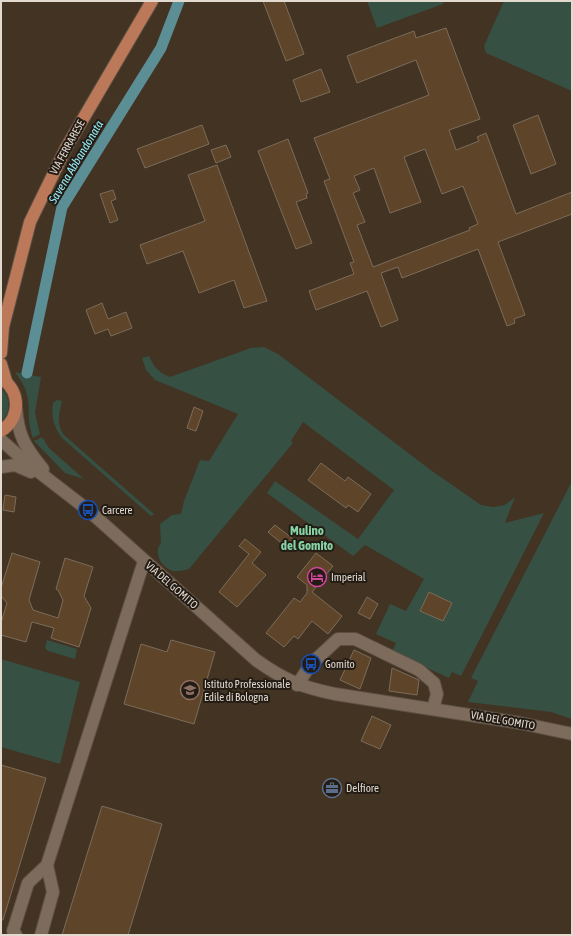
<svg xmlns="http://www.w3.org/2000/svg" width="573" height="936" viewBox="0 0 573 936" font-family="'Asap Condensed',sans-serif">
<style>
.green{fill:#365043}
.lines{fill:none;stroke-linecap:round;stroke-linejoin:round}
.canal{stroke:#5c8e96;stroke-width:11}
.building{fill:#5e4428;stroke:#7c6c5b;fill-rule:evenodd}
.minor-casing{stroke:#5c4f42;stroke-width:14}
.major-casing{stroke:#5c4f42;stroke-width:14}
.minor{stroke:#7d6c5b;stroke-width:12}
.major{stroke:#bc7959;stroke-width:12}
.labels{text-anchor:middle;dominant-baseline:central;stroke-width:4;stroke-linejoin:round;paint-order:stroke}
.street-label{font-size:11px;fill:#e2d9cf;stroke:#231c15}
.poi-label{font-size:11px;fill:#e2d9cf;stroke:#231c15;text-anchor:start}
.water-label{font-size:12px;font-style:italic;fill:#93eaf7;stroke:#231c15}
.quarter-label{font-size:13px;font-weight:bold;fill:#87d3a6;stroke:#231c15}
</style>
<rect width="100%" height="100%" fill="#423323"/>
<g class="green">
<polygon points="367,1 443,1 443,4 377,28"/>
<polygon points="504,1 572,1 572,91 486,53 484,46"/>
<path d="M264 347 278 354 432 471 481 505 493 507 505 505 515 497 505 523 544 513 461 676 452 672 449 678 392 652 396 643 376 634 390 604 406 611 424 579 365 545 353 556 267 493 275 481 358 539 394 490 303 422 291 441 293 443 189 569C185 570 177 572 173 571 161 567 153 553 161 543L160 524 172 515 181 514 184 501 200 460 209 461 238 414 155 380 146 370 142 358 149 356C154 367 158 372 170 377L251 348Z"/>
<path d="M15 372 41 377 35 413 40 434 33 438C23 410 37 401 15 372Z"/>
<path d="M1 388C11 398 11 412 1 422Z"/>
<path d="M57 400 62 401C59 415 56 423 64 435L154 514 151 516 62 438C54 427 51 417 53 403Z"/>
<polygon points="42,437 49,448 84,479 65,473 34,441"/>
<polygon points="572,481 572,719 551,712 468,702 478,681 471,678"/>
<polygon points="47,640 77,649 75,659 48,651 45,648"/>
<polygon points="1,659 80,682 60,764 1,747"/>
</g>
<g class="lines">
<polyline class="canal" points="27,373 62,207 161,48 179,1"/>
</g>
<g class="building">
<polygon points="263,1 284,1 304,54 286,61"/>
<path d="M446 28 480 119 449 130 456 150 479 141 477 137 486 133 516 214 572 192V214L498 242 525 315 514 319 515 323 507 326 478 249 402 278 398 267 381 273 398 320 381 327 367 291 316 310 309 291 354 274 350 263 354 262 324 181 330 179 314 138 429 95 416 60 357 83 347 56 414 31 416 38ZM425 149 442 194 463 186 478 224 469 228 470 230 373 267 357 225 365 222 353 193 360 190 354 176 374 168 390 213 421 202 404 157Z"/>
<polygon points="321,69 330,92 301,102 293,80"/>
<polygon points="538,115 556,164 531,174 513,125"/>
<polygon points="202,125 209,144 145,168 137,149"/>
<polygon points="288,139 308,193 306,194 307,198 296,202 312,243 296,249 258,151"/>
<polygon points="226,145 231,157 216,163 211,150"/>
<polygon points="217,165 267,301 244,308 234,280 199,293 183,251 147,264 140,245 205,221 188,175"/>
<polygon points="113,190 116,199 111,201 118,220 110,223 100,194"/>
<polygon points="102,303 108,319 126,312 132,328 111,336 108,329 95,334 86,310"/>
<polygon points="194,407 203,411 196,431 187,428"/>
<polygon points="321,463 345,481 348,477 371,494 358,512 348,505 346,508 308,480"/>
<polygon points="5,495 16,497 14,512 3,510"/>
<polygon points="275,525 293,539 286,547 268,532"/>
<polygon points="245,539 261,552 252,563 266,575 237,607 219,592 249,554 239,546"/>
<polygon points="12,553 40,562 29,600 33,610 58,618 63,600 58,590 56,589 65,558 93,567 84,596 91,608 79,647 51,638 54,628 32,622 26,642 1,635 1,623 7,603 1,596 1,588"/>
<polygon points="316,553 333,566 312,592 342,616 328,634 312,621 298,639 294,636 284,647 266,633 294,598 300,602 307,593 307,585 297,577"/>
<polygon points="429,592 452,603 443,621 420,611"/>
<polygon points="367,597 378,604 370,619 358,613"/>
<polygon points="171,640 215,652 194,724 124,704 141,644 167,652"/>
<polygon points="354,650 371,658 360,689 340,680"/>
<polygon points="392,668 419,680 417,695 389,691"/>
<polygon points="372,716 391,725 380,749 361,741"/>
<polygon points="1,765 46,778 3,920 1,920"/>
<polygon points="102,806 162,824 128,935 62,935"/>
</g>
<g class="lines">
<g class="minor-casing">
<g id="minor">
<path d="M16 407C18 436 25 447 43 469"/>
<path d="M1 440 26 462 88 510 256 660C284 680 301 687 335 694L520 723 572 734"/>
<polyline points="1,467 15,465 31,472"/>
<polyline points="297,685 311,664 338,639 355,639 419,670 434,683 437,694 433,709"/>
<polyline points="16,935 13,931 28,883 47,865 144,561"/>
<polyline points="41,935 53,892 47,865"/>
</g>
</g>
<g class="major-casing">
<g id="major">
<polyline points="1,353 3,327 30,222 66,148 152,1"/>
<polyline points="1,364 6,381"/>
<path d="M1 378C21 391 21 418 1 431"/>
</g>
</g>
<use href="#minor" class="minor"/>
<use href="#major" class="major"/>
</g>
<defs>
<g id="bus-ring" transform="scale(1)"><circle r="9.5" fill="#231c15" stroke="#1a4fb4" stroke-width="1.5"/><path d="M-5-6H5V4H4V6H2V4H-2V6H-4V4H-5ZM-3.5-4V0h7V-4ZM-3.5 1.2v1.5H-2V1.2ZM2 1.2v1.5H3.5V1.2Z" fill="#1a4fb4"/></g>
<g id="hotel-ring" transform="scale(1)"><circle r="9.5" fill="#231c15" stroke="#d1479c" stroke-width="1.5"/><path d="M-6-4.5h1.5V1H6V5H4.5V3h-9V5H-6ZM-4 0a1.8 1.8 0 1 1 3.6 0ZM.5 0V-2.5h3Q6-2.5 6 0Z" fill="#d1479c"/></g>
<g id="school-ring" transform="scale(1)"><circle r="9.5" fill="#231c15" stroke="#8d6e63" stroke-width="1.5"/><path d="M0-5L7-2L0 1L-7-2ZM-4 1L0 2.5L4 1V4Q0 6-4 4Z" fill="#8d6e63"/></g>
<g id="office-ring" transform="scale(1)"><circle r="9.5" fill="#231c15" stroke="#5c6f8a" stroke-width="1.5"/><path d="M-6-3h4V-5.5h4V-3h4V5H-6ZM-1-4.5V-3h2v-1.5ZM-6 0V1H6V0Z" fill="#5c6f8a"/></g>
</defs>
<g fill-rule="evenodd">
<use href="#bus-ring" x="88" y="510"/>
<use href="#hotel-ring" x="317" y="577"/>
<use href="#bus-ring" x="311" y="664"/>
<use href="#school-ring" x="190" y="690"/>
<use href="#office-ring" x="332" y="788"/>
</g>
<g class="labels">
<g class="street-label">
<text transform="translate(67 147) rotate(-61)">VIA FERRARESE</text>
<text transform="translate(172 585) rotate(41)">VIA DEL GOMITO</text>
<text transform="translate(503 720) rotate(10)">VIA DEL GOMITO</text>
</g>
<g class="poi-label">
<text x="102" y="510">Carcere</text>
<text x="331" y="577">Imperial</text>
<text x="325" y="664">Gomito</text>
<text x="204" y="684">Istituto Professionale<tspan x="204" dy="13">Edile di Bologna</tspan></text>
<text x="346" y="788">Delfiore</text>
</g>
<g class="water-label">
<text transform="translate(76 162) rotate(-59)">Savena Abbandonata</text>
</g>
<g class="quarter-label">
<text x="307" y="530">Mulino<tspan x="307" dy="15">del Gomito</tspan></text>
</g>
</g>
<rect width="573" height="936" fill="none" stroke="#e2d9cf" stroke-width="4"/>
</svg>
